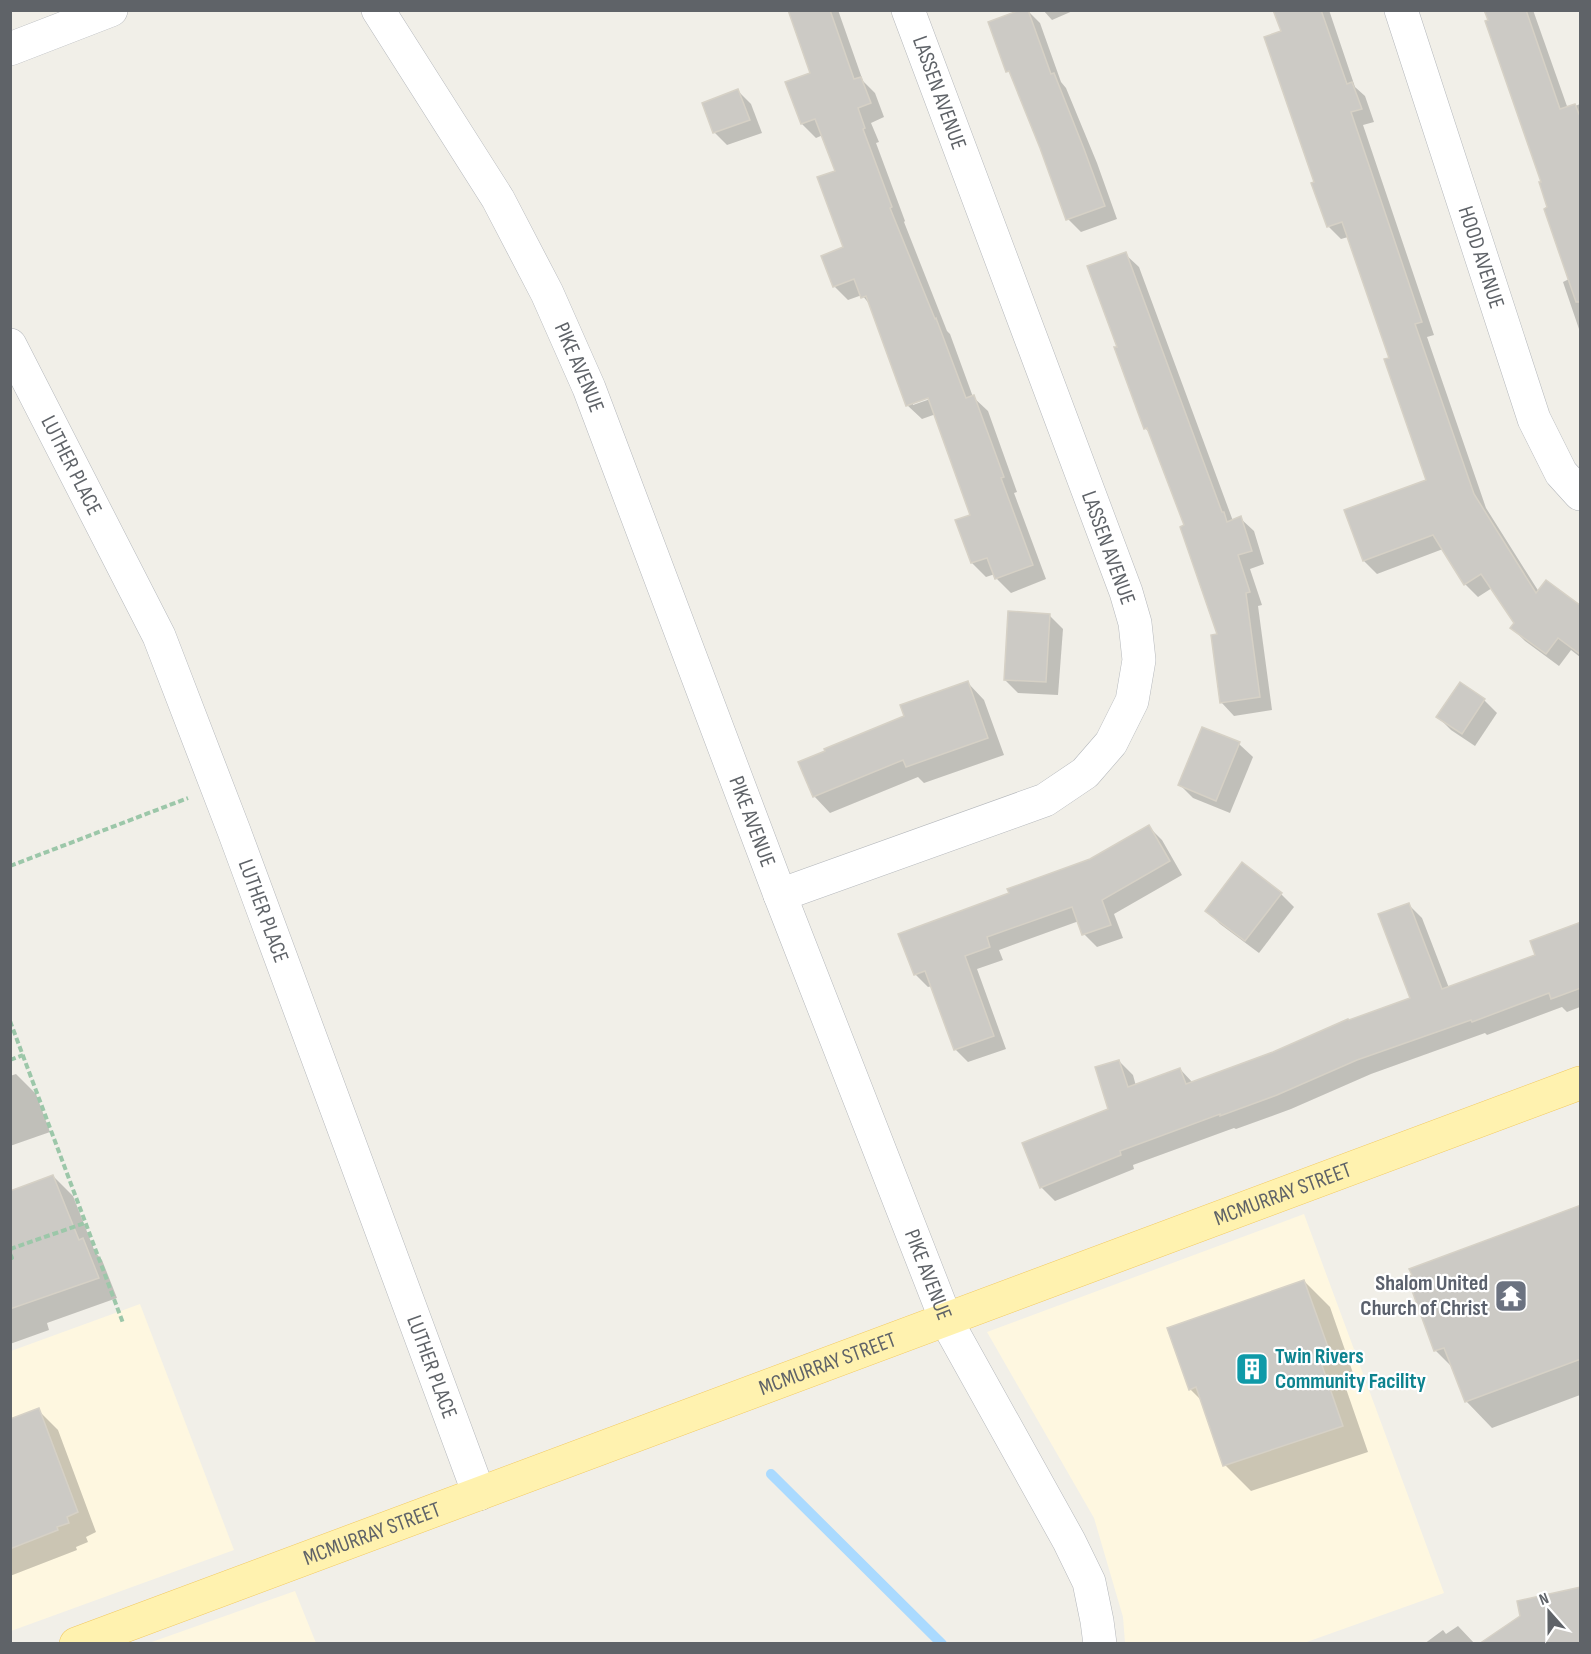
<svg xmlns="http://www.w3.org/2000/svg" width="1591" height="1654" viewBox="0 0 1591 1654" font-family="'Sofia Sans Condensed',sans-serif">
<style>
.commercial{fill:#fef7e0}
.shadow{fill:#0003;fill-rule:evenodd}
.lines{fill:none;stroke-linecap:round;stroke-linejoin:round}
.stream{stroke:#aadaff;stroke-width:10}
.building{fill:#cccac5;stroke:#d6d1c6;stroke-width:1.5}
.minor-casing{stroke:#b5b8bc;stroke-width:34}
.primary-casing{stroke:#f2c960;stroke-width:34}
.path{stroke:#9cc7a9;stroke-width:4;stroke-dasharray:6 3;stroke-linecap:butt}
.minor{stroke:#fff;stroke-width:33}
.primary{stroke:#fff2af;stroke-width:33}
.labels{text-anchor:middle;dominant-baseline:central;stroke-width:4.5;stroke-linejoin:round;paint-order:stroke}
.street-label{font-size:22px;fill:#5f6368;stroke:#fff}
.worship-label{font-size:22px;font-weight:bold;fill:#5b616d;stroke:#fff;text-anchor:end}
.culture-label{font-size:22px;font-weight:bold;fill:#0d838f;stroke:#fff;text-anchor:start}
</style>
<rect width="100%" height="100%" fill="#f1efe8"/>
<g class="commercial">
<polygon points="1304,1214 1444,1593 1304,1643 1125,1643 1123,1617 1094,1518 987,1332"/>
<polygon points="140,1304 234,1550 11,1631 11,1351"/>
<polygon points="295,1591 316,1643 149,1643"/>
</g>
<g class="shadow">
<path d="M789 10H838L863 81 875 93 884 117 871 123 879 142 876 143 905 221 904 222 947 331 950 334 973 397 988 411 1017 492 1014 493 1046 579 1011 593 997 579 995 574 986 577 972 563V516L936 414 922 419 907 405 871 306 862 295 848 300 834 286 845 248 837 171 823 135 816 138 802 124 812 74ZM935 394 936 397 913 405V402Z"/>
<polygon points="1027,10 1040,23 1061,82 1066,88 1097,163 1117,219 1081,232 1068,219 1013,77 1008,71"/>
<polygon points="1043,10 1075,10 1052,20"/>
<polygon points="1275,10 1329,10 1355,87 1365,96 1374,122 1363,125 1434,335 1427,337 1486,508 1539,592 1580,608 1580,657 1571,650 1559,666 1525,641 1512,628 1516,623 1492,588 1478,597 1465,584 1443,549 1377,574 1364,561 1428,481 1391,358 1348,237 1341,239 1328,226 1316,182 1283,32"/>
<polygon points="1486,10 1533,10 1568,109 1580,104 1580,332 1563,282 1569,279 1543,182"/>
<polygon points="738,91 751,104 762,133 727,145 714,132"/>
<polygon points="1125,254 1139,267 1233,521 1240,518 1254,531 1264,564 1250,569 1262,605 1258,606 1272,710 1234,716 1221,702 1219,636 1186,526 1151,434 1145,428 1119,348"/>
<polygon points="1049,615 1063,629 1058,695 1018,693 1005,680"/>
<polygon points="968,683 984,700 1004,755 924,783 918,777 830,813 814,796 826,752 906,717"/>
<polygon points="1484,700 1497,713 1475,746 1451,730 1438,717"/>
<polygon points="1203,729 1239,744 1253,757 1230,813 1193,798 1180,785"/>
<polygon points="1149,827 1162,840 1182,875 1114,914 1123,938 1097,947 1084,934 1079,921 999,950 1003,960 977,969 1006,1049 968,1062 955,1049 932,986 928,987 915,974 1011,894 1090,860"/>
<polygon points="1281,894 1294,907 1259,953 1220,924 1207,911"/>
<polygon points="1408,904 1422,918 1449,988 1537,955 1580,924 1580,1007 1567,1012 1562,1007 1487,1035 1485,1033 1371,1074 1291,1109 1236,1129 1234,1128 1133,1165 1134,1169 1055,1201 1041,1187 1109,1110 1119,1061 1133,1075 1136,1086 1180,1069 1193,1083 1412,999"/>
<polygon points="16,1074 36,1094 50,1132 10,1146 10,1076"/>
<polygon points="53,1176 73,1196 95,1252 102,1260 117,1298 47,1323 49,1330 10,1344 10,1192"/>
<polygon points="1580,1206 1580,1395 1492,1428 1466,1401 1454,1369 1436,1351 1409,1278"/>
<polygon points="1304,1281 1330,1307 1353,1373 1342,1377 1368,1452 1251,1491 1225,1465 1203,1402 1190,1389"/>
<polygon points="38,1410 58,1430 96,1532 86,1537 88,1542 76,1547 77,1550 10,1576 10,1421"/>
<polygon points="1458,1626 1475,1644 1424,1644 1443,1630 1446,1634"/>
</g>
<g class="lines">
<polyline class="stream" points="771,1474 942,1644"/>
</g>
<g class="building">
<polygon points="788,10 830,10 854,79 861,77 871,103 858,108 865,128 863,129 892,207 890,208 935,319 936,318 966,398 974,395 1004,477 1001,478 1033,565 995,579 987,558 971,563 955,520 970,515 928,398 906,406 866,296 861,298 854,279 833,287 821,256 843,247 817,177 835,171 815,119 801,124 785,82 810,73"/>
<polygon points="1020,10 1028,10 1051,74 1054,73 1084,149 1105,206 1066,220 1040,148 1009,71 1006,72 988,22"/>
<polygon points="1273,10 1321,10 1347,84 1352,82 1362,109 1351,112 1422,322 1415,324 1474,494 1536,593 1546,580 1581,606 1581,655 1558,638 1546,654 1510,628 1514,623 1481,574 1464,585 1433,535 1363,561 1344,510 1426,480 1384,359 1389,358 1342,222 1327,227 1311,183 1314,182 1264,37 1281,31"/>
<polygon points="1484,10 1526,10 1560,109 1575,104 1581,119 1581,302 1576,302 1544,209 1547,207 1539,182 1541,182 1485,21 1488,20"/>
<polygon points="738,89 750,120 713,133 702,103"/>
<polygon points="1126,252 1222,512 1224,512 1227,522 1241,516 1252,551 1238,555 1250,592 1246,593 1260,697 1220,703 1211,635 1217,634 1180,527 1184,525 1147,428 1144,429 1114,347 1117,347 1087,266"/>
<polygon points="1008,611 1050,614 1046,682 1004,680"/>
<polygon points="968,681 988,738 906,767 903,760 813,797 798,762 825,751 824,749 904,716 900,705"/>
<polygon points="1460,682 1485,699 1462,734 1436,717"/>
<polygon points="1202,727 1240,742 1216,801 1178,785"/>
<polygon points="1149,825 1170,861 1102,900 1111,925 1082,935 1072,907 987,937 990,947 965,956 994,1036 954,1050 925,971 914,975 898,934 1009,893 1007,889 1090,859"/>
<polygon points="1242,862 1282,893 1245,941 1205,911"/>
<polygon points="1409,903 1442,989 1535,955 1530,941 1581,922 1581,988 1551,999 1549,993 1472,1022 1471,1020 1357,1060 1277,1095 1220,1116 1220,1114 1120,1151 1121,1155 1040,1188 1022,1143 1108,1109 1095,1067 1119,1060 1128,1087 1180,1068 1186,1084 1273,1052 1348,1019 1349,1020 1410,998 1378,914"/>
<polygon points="53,1175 79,1240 83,1238 99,1278 10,1309 10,1191"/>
<polygon points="1581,1205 1581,1359 1465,1402 1444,1348 1434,1351 1407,1277 1412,1275 1409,1269"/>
<polygon points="1304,1280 1328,1347 1317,1351 1343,1426 1223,1466 1196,1387 1189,1390 1167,1328"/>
<polygon points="39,1408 78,1512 67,1517 69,1523 57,1527 58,1530 10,1549 10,1419"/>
<polygon points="1581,1587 1581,1644 1479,1644 1520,1616 1517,1601"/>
</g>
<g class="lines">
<g class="minor-casing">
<g id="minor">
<path id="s1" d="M378 10 498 199 547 293 589 388 780 895 946 1320 1069 1541 1089 1582 1097 1621 1100 1644"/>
<path id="s2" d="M1401 10 1534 419 1561 473 1580 494"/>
<polyline points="10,49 111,10"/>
<path id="s3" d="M10 345 159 636 234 831 479 1494"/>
<polyline points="780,895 1045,800 1085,773 1111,743 1132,701 1139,660 1135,623 1126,592 908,10"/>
</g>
</g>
<g class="primary-casing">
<g id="primary">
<path id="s4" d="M76 1644 1580 1083"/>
</g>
</g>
<g class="path">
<polyline points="10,866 188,798"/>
<polyline points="10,1021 123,1323"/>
<polyline points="10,1060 23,1055"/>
<polyline points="10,1249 85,1223"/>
<polyline points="10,1254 12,1258 10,1258"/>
</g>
<use href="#minor" class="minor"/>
<use href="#primary" class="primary"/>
</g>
<defs>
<g id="temple-square" transform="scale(1.725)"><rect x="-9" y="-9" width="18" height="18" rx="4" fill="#6b7280" stroke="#fff"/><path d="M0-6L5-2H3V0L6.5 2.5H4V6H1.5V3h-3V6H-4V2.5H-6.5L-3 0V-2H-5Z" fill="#fff"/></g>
<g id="building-square" transform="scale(1.725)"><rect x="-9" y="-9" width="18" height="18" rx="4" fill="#0f9aa8" stroke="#fff"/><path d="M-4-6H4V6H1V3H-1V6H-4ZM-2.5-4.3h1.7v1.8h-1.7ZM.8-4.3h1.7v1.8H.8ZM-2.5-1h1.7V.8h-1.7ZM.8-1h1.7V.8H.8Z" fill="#fff"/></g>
</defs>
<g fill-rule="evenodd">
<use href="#temple-square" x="1511" y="1296"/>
<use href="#building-square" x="1252" y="1369"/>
</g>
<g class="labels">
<g class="street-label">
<text transform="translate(939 93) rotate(70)">LASSEN AVENUE</text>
<text stroke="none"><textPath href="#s2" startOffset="260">HOOD AVENUE</textPath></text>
<text stroke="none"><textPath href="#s1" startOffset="411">PIKE AVENUE</textPath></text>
<text stroke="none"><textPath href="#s3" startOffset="135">LUTHER PLACE</textPath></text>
<text transform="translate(1108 548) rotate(70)">LASSEN AVENUE</text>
<text stroke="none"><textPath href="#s1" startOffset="897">PIKE AVENUE</textPath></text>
<text stroke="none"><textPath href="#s3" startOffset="621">LUTHER PLACE</textPath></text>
<text stroke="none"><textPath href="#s4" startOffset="1288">MCMURRAY STREET</textPath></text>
<text stroke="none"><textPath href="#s1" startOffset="1383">PIKE AVENUE</textPath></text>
<text stroke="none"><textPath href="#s4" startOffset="802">MCMURRAY STREET</textPath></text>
<text stroke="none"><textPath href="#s3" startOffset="1107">LUTHER PLACE</textPath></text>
<text stroke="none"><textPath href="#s4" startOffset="316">MCMURRAY STREET</textPath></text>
</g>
<g class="worship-label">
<text x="1488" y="1283">Shalom United<tspan x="1488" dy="25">Church of Christ</tspan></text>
</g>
<g class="culture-label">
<text x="1275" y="1356">Twin Rivers<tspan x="1275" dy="25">Community Facility</tspan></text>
</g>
</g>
<rect width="1591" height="1654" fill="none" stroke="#5f6368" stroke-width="24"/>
<g transform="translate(1549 1612) rotate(339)" stroke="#ffffff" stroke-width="4.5" paint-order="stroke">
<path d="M0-4.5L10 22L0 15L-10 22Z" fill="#5f6368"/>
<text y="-9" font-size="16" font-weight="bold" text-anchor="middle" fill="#5f6368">N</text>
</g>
</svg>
